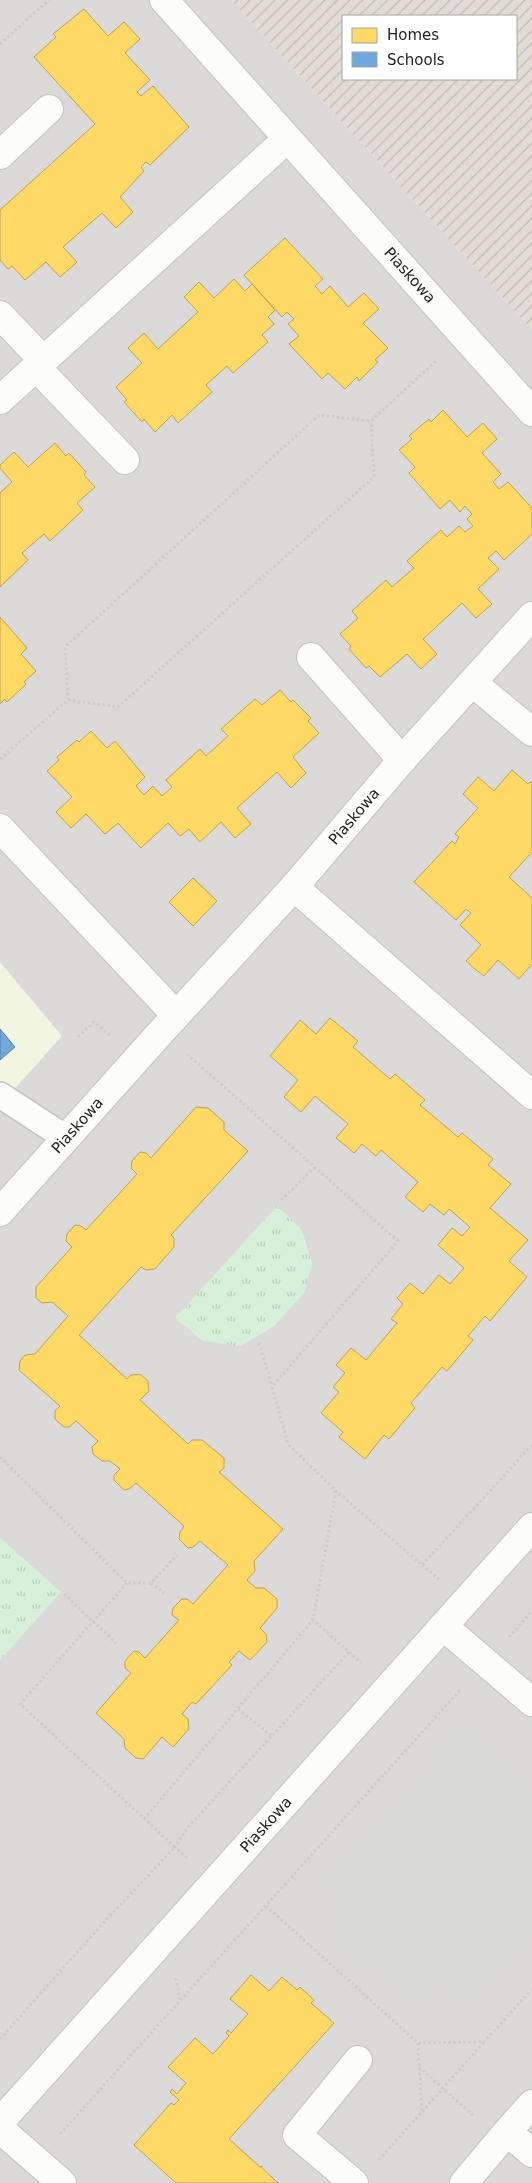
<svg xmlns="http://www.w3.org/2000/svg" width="532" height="2183" viewBox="0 0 532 2183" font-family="'DejaVu Sans',sans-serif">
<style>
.residential{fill:#dbdad8}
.education{fill:#f3f5e3}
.religious{fill:#dadad8}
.military{fill:url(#military-furrows);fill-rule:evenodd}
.park{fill:url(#park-tufts)}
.homes{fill:#ffd966;stroke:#bca150}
.schools{fill:#6fa8dc;stroke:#577fa3}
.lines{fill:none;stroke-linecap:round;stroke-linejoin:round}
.lane-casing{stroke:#c3c3c1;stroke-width:28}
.street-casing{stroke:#c3c3c1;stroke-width:30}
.path{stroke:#d5cbc7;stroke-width:3;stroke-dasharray:2.5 2.5;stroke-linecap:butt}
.lane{stroke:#fcfcfb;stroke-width:25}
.street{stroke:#fcfcfb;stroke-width:28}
.labels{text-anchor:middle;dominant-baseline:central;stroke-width:5;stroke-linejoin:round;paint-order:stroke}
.street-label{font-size:15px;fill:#1e1e1e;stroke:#fff}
</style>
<defs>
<pattern id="military-furrows" width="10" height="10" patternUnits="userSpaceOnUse" patternTransform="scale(1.25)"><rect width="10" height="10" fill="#e3dcd5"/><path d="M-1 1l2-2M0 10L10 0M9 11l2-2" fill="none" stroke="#c2bcb6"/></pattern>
<pattern id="park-tufts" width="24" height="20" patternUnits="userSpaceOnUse" patternTransform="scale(1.25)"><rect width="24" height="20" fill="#d7f0da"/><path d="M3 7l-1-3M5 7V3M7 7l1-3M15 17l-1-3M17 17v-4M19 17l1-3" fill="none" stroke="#b8cdbb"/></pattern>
</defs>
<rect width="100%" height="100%" fill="#ecebe7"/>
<polygon class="residential" points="0,0 231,0 532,330 532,2183 0,2183"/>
<polygon class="education" points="0,962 62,1036 0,1105"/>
<polygon class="religious" points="464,1729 532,1789 532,1926 464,2002 438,1979 415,2005 329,1929 350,1905 326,1883"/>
<path class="military" d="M231 0H532V330ZM343 16H516V79H343Z"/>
<g class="park">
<polygon points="277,1206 302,1230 312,1264 304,1293 273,1327 240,1346 203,1341 175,1318"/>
<polygon points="0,1538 61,1592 0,1660"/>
</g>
<g class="homes">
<polygon points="84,9 108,36 124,22 140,39 125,53 150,80 137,92 141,96 153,86 189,127 150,165 146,162 141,167 144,171 120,197 133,212 116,228 102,213 63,247 77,262 68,270 60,277 46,262 25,280 12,266 8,269 0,260 0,210 95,124 34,57 56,37 53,34"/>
<polygon points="285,238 323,279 315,286 322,294 330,286 348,307 364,293 379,309 363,323 388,348 375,360 378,362 359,381 357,377 345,389 328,373 322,379 289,344 299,336 288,324 294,319 287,312 282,317 244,275"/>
<polygon points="234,279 245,291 252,284 275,310 268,317 274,324 262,335 268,342 233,373 227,366 206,385 212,392 178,423 172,415 155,432 144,419 142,422 124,402 127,400 116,387 142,363 128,348 144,333 158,349 198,312 184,297 199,282 214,298"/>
<polygon points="443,410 467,437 483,423 497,439 482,453 501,474 493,482 499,489 508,482 532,508 532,534 504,560 496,551 488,558 499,569 478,589 492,604 476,618 462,603 423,639 437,654 421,669 407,654 380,677 369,666 366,668 349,649 351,646 340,634 358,618 352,611 386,580 392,587 414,568 407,561 441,530 447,537 459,526 465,532 473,526 467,519 472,514 465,506 460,512 450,500 440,509 409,473 415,467 399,450 412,439 409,436 429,419 431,422"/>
<polygon points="55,443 66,456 69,453 86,472 84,475 95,487 77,503 83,510 50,541 44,534 22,553 28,560 0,587 0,493 12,482 0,468 0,465 14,452 28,467"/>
<polygon points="0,617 27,648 21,654 36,671 24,682 26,684 20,690 7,702 5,699 0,704"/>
<polygon points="280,690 291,702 293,700 311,718 308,721 319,733 293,757 306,773 291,788 277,772 237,808 251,824 235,838 221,822 200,842 189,829 180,836 168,823 141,848 118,823 105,834 86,814 71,828 56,812 72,797 47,771 59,760 57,757 77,740 79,742 91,731 107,748 115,741 145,777 136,786 144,795 153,786 162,796 172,787 166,780 200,749 206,756 228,736 221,729 255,699 262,705"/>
<polygon points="512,770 528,784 530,782 532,783 532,852 509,877 532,898 532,964 519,979 498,960 484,976 475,969 466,961 481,945 460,925 471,913 466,909 456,920 414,882 452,841 455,844 459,837 455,834 478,808 463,794 478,777 494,791"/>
<polygon points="193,878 217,901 193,926 169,902"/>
<polygon points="330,1018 358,1041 353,1047 390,1079 395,1074 425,1100 420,1105 458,1137 462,1133 493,1159 488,1165 511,1184 490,1208 528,1240 509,1261 527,1277 490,1321 485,1316 468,1336 473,1340 447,1371 442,1367 411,1403 415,1408 389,1439 384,1435 365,1459 339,1437 343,1432 321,1413 339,1392 333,1387 345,1373 336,1365 351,1348 366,1360 397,1323 391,1319 403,1304 397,1298 410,1283 423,1294 439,1275 450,1284 464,1268 438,1245 452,1228 462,1236 470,1227 449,1209 444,1215 430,1204 423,1212 405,1197 418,1182 381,1150 376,1156 362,1144 354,1153 346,1146 336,1138 348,1124 315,1096 301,1112 284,1097 298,1080 270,1056 300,1020 316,1034"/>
<polygon points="196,1107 208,1108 224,1122 224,1130 248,1151 171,1235 174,1238 174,1247 155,1269 146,1270 141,1267 79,1335 127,1379 131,1375 140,1374 148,1381 149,1391 140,1400 188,1444 192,1440 202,1440 224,1458 224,1468 219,1472 283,1529 254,1561 255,1571 247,1580 256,1588 264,1588 277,1599 277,1608 260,1628 266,1634 267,1642 250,1660 239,1651 229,1662 232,1665 196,1704 192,1702 182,1714 188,1719 189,1729 173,1747 162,1737 143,1759 136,1758 125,1748 124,1739 96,1713 131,1673 125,1668 125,1661 134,1651 139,1652 145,1658 179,1620 172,1615 173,1608 182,1599 187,1599 193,1604 228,1565 200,1541 193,1547 188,1548 179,1539 180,1532 184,1526 136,1483 129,1489 124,1490 114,1480 114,1475 120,1469 110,1461 102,1461 93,1454 92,1447 98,1441 76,1421 69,1427 64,1427 55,1419 55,1411 60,1406 19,1370 20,1361 25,1355 35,1354 68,1316 52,1302 42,1303 36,1298 36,1287 72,1247 66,1241 67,1234 75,1225 81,1226 86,1230 137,1174 131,1168 132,1161 140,1152 146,1153 151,1158"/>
<polygon points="251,1975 269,1991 282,1977 297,1990 300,1987 314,2000 311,2003 334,2023 229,2139 260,2167 262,2166 262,2168 278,2183 176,2183 134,2145 171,2103 174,2105 179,2100 170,2092 172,2089 177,2094 186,2083 168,2067 195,2038 213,2054 229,2036 226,2033 228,2030 231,2033 248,2014 230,1999"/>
</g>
<polygon class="schools" points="0,1029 15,1047 0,1060"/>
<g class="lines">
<g class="lane-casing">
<polyline id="lane" points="0,1095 66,1138"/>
</g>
<g class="street-casing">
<g id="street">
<path id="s1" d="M164 0 532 412"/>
<polyline points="0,155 49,109"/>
<polyline points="0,315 43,360"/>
<polyline points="36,367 125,460"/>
<polyline points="0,400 287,139"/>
<polyline points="311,657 402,760"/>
<polyline points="473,683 532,732"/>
<polyline points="0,828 176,1015"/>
<polyline points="294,887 532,1095"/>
<path id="s2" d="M0 1212 161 1032 294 887 402 760 532 616"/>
<polyline points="443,1626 532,1702"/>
<path id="s3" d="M0 2122 532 1527"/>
<polyline points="0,2129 62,2183"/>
<polyline points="507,2132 532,2104"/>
<polyline points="354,2183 297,2135 358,2060"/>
<polyline points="464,2183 507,2132 532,2153"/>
</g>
</g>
<g class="path">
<polyline points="0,44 49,0"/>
<polyline points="68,700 118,707 374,477 371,421"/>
<polyline points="0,759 68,700 65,647 319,415 371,421 437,360"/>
<polyline points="78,1037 94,1022 111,1036"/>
<polyline points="187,1054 398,1241 272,1387 288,1444 336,1491 422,1565 532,1445"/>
<polyline points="281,1200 315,1167"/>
<polyline points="259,1343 272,1386"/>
<polyline points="0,1457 127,1583 151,1583 177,1555"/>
<polyline points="422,1565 439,1579"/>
<polyline points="151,1583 164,1593"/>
<polyline points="64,1594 116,1643"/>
<polyline points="509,1637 532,1611"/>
<polyline points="349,1652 361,1663"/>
<polyline points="238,1709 272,1736"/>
<polyline points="144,1819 313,1620"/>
<polyline points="187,1858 175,1847 189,1826 349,1652 313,1620 336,1491"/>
<polyline points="266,1906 418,2043 484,2042 532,1989"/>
<polyline points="176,1978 180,2000"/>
<polyline points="0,2039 106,1920 175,1847 20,1704 127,1583"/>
<polyline points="418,2043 422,2112"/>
<polyline points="419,2067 474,2116"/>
<polyline points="60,2134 461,1689"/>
<polyline points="379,2160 484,2042"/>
</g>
<use href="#lane" class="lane"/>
<use href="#street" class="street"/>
</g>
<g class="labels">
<g class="street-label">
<text stroke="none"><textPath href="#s1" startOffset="369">Piaskowa</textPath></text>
<text stroke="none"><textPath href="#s2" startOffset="531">Piaskowa</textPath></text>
<text stroke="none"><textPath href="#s2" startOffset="116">Piaskowa</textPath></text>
<text stroke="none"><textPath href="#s3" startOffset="399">Piaskowa</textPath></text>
</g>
</g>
<rect x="342" y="15" width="175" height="65" fill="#ffffff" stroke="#a5a5a5"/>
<rect x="352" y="28" width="25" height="15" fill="#ffd966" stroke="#a5a5a5"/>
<text x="387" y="40" font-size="15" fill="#1e1e1e">Homes</text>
<rect x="352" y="52" width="25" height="15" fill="#6fa8dc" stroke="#a5a5a5"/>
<text x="387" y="65" font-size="15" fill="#1e1e1e">Schools</text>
</svg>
